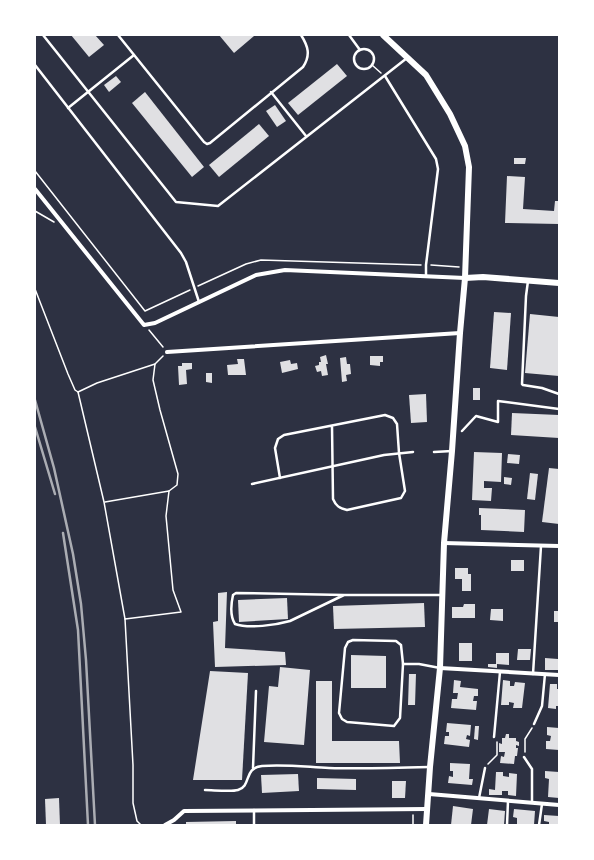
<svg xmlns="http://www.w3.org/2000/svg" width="594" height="860" viewBox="0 0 594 860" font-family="Barlow,sans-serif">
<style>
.building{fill:#e0e0e3}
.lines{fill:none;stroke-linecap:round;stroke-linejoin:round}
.path{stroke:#fff;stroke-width:1.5}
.service{stroke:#fff;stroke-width:2.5}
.minor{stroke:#fff;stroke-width:4}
.tertiary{stroke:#fff;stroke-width:6}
.rail{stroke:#abadb3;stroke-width:2.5}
</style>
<rect width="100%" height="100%" fill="#2d3142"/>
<g class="building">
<polygon points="71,35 95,35 104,45 89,57"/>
<polygon points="219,35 253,35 254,36 234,53"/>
<polygon points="337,64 347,76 298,115 288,103"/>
<polygon points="116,76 121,82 109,92 104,85"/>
<polygon points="145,92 204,167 192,177 132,103"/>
<polygon points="275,105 286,121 277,127 266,111"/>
<polygon points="259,124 269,136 219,177 209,165"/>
<polygon points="514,158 526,158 525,164 514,164"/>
<polygon points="507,176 525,177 523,209 554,211 555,201 559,201 559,224 505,223"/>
<polygon points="494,312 511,313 507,370 490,368"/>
<polygon points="530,314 559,317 559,376 525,373"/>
<polygon points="326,355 328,364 326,364 328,375 322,376 321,371 317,372 315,366 319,365 319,362 321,362 320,357"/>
<polygon points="370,356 383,356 383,362 380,362 380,366 370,365"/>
<polygon points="346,357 347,364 350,364 351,374 346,375 347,381 342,382 340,358"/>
<polygon points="237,359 244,359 246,375 228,375 227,365 238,364"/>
<polygon points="290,360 291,364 297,363 298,369 282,373 280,362"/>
<polygon points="182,363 192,363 192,369 186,370 187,384 179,385 178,366 182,366"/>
<polygon points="206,373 212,373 212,383 206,382"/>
<rect x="473" y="388" width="7" height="12"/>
<polygon points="426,394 427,422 411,423 409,395"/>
<polygon points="512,413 559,415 559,438 511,435"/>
<polygon points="474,452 502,453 501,482 484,481 484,488 492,488 491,501 472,500"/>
<polygon points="508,454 520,455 519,464 507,463"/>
<polygon points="549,468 559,469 559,524 542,522"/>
<polygon points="530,473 538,474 535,500 527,499"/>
<polygon points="504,477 512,478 511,485 504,484"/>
<polygon points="479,508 525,510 524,532 481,530 481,515 479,515"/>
<rect x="511" y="560" width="13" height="11"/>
<polygon points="455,568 468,568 468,574 471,574 471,591 462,591 462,579 455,579"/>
<polygon points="227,592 225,648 285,652 286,665 215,667 213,622 218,621 218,593"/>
<polygon points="287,598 288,619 239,622 238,600"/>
<polygon points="424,603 425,627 334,629 333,606"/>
<polygon points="464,604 475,604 475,618 452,618 452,607 463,607"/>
<polygon points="491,609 503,609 503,621 490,620"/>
<rect x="554" y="611" width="5" height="11"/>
<rect x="459" y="643" width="13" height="18"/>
<polygon points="518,649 531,649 530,660 517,660"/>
<polygon points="496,653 509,653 509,665 497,664 497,668 488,667 488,664 496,664"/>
<polygon points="351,655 386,656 386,688 351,688"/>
<polygon points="545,658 558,659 558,670 545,670"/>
<polygon points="280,667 310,670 304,745 264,742 269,686 278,687"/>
<polygon points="210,671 248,673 242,780 193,780"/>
<polygon points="409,674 416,674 415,705 408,705"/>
<polygon points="454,680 461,681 460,687 478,689 478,696 474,696 473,701 477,701 476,710 451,708 452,699 457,699 458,693 453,693"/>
<polygon points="503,680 510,681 510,686 514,686 515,682 525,683 522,708 513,708 514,703 509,702 509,705 501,705"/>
<polygon points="316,681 332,681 332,741 399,741 400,763 316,763"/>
<polygon points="550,684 557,684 557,689 559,689 559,706 556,706 556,709 548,708"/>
<polygon points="447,723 471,725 470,736 467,735 466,739 470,740 469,747 444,744 445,736 449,736 449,732 446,732"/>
<polygon points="475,726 479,726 478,740 474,739"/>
<polygon points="547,727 559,728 559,750 546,749 546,741 550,741 551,736 547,735"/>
<polygon points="506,734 509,734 509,738 516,738 516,741 519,742 519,746 516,745 516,748 518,748 517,756 515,756 514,764 500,763 501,756 504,757 505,752 499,752 499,743 502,744 502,738 505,738"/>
<polygon points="450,763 470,764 469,779 473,779 472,785 448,783 449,776 453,777 453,771 450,771"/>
<polygon points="545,771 559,772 559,798 548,797 549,779 545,778"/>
<polygon points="496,772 503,772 503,776 509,777 509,773 517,774 516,796 508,795 508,791 502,791 502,795 489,795 489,789 495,790"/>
<polygon points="298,774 299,791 262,793 261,775"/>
<polygon points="317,778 356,779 356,790 317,789"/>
<polygon points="392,781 406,781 405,798 392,798"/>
<polygon points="59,798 60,825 46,825 45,799"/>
<polygon points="453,806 473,809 471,825 451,825"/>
<polygon points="489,809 505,811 504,825 487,825"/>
<polygon points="514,809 535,811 534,825 517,825 517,818 513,817"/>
<polygon points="544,815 559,816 559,825 549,825 549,822 544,821"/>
<polygon points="236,821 236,825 186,825 186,822"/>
</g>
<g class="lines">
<g class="path">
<polyline points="372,65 381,73"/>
<polyline points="35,171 145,311 190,290"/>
<polyline points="35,211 54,222"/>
<polyline points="431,265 459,267"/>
<polyline points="198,286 246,264 261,260 421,265"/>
<polyline points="35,289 68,374 75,390 78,392"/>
<polyline points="149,330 163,347"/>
<polyline points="163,356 155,364 97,383 78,392 104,502 125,619 181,612 173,590 166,516 169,491"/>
<polyline points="105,502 169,491 177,485 178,474 160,410 153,380 155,364"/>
<polyline points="125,619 133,765 133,803 137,821 141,825"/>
<polyline points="525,752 525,739 532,728"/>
<polyline points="488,764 497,755 497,742"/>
<polyline points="413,825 413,815"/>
</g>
<g class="service">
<polyline points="43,35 176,202 218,206 407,58"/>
<path d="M118 35 204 142 207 144 210 143 303 67C311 55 308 46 301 35"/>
<polyline points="349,35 360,50"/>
<circle cx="364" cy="59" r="10"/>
<polyline points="35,65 181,253 186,262 199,302"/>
<polyline points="385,76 436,159 438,169 426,265 426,276"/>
<polyline points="271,92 306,136"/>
<polyline points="68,108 134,55"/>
<polyline points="528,281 526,296 522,384 523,385 542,388 559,394"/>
<polyline points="462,431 476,416 498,422 498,401 559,409"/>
<polyline points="434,452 452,451"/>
<path d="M280 478 275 448 278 439 284 435 385 415 393 418 397 424 399 453 405 491 401 498 347 510C339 508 336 506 333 499L332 426"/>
<polyline points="252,484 384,455 413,452"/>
<path d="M344 595 290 621C276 625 249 629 235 624 230 616 231 604 233 595L236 593 344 595H442"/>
<polygon points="353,640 396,641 401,645 403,664 400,718 394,726 347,722 342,719 339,713 345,648 348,642"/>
<polyline points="403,664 419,664 440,668"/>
<polyline points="533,674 541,546"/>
<polyline points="534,724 542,706 545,674"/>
<polyline points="494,737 500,672"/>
<polyline points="524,757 532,769 532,802"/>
<polyline points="253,768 256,691"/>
<path d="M205 790C213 790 231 792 238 790 252 786 243 768 262 766 284 764 307 767 329 768 362 769 396 768 429 767"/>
<polyline points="479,798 485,768"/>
<polyline points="254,825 254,810"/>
<polyline points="507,825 508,801"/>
<polyline points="539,825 542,804"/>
</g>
<g class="minor">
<polyline points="35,189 144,325 155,323 256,275 285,270 465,278"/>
<polyline points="167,352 460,333"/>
<polyline points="444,543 559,546"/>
<polyline points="440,668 559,675"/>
<polyline points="429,794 559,805"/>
<polyline points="165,825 174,820 184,811 427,809"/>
</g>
<g class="tertiary">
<polyline points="383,35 426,75 450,114 465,146 469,167 465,278 460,333 452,451 444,543 440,668 430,767 426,825"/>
<polyline points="465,278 483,277 559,283"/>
</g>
<g class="rail">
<polyline points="35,400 54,468 73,554 81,604 86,660 95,825"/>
<polyline points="35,427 55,494"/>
<polyline points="63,533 78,630 88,825"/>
</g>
</g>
<rect width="594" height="860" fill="none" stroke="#ffffff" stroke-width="72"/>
</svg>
